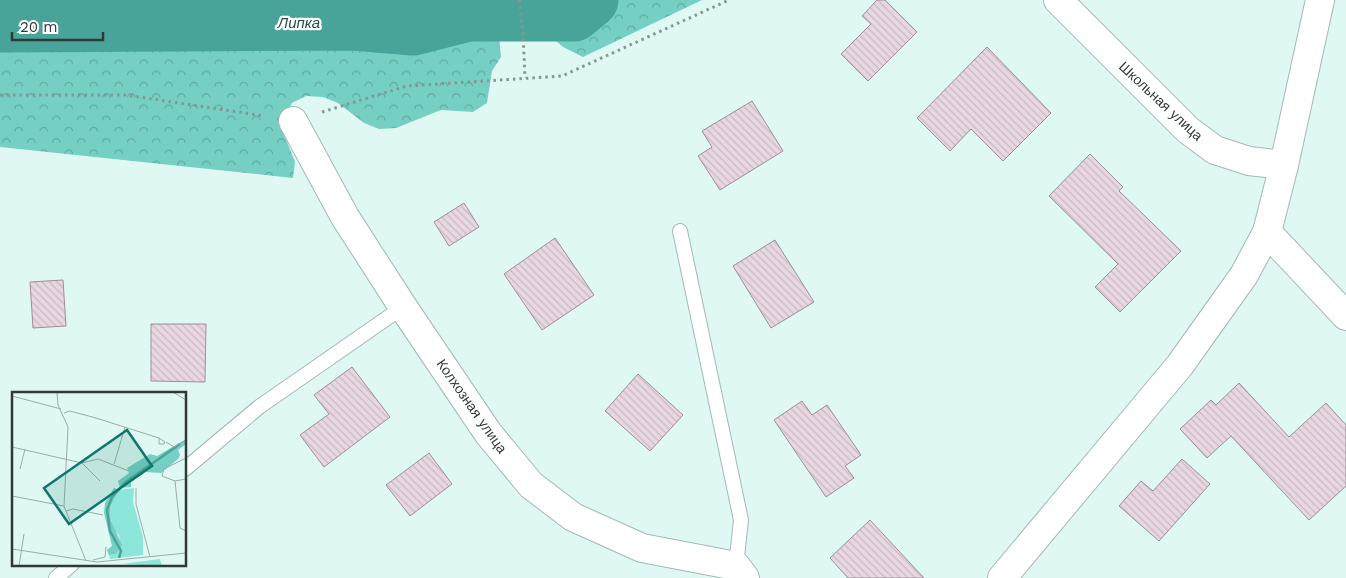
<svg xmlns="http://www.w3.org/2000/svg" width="1346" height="578" viewBox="0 0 1346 578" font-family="'Work Sans',sans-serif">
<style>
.forest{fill:url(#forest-crowns)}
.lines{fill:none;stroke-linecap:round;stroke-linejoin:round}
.river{stroke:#48a499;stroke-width:55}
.building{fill:url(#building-back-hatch);stroke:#9e8e9a}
.service-casing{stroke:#a2b9b5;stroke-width:16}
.minor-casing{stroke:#a2b9b5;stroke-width:30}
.path{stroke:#869692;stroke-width:3;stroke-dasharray:2.5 4;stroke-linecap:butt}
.service{stroke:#fff;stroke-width:14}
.minor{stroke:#fff;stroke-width:28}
.labels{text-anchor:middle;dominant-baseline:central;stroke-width:4.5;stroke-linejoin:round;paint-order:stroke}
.street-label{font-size:14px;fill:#303937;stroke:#fff}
.water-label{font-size:15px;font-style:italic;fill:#234d48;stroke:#fff}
.inset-river{fill:none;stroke:#48a499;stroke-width:2.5}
.inset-road{fill:none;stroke:#9aaca8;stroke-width:1}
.view{fill:#0f766e;fill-opacity:0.15;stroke:#0f766e;stroke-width:2.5}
.inset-edge{fill:none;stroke:#303937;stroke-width:2.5}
</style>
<defs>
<pattern id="forest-crowns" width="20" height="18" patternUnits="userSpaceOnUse" patternTransform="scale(1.25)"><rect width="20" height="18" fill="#75d0c3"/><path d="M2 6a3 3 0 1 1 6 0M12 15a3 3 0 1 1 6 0" fill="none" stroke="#60aa9f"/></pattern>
<pattern id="building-back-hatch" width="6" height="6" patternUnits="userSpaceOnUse" patternTransform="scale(1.25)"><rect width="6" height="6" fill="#e8d7e3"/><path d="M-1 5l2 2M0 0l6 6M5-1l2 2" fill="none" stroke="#c7b9c3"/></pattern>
</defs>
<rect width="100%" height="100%" fill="#e0f8f3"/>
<g class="forest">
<polygon points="0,0 514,0 515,2 512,17 498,25 501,57 492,71 487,103 473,112 441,110 396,128 379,129 364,123 338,103 323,97 306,96 292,103 284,116 283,132 295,162 293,178 0,147"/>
<polygon points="550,0 702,0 583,57 563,47 545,31"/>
</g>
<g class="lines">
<polyline class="river" points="0,25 354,23 413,28 468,14 574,14 591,0"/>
</g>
<g class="building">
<polygon points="877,0 885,0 917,32 868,81 841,54 871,24 862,16"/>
<polygon points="987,47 1051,113 1003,161 971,129 950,151 917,118"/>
<polygon points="752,101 783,151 720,190 698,156 712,147 702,131"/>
<polygon points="1090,154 1123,187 1119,191 1181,251 1120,312 1095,287 1118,264 1049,196"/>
<polygon points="464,203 479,227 449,246 434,222"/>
<polygon points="555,238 594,295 542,330 504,274"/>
<polygon points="775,240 814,302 771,328 733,266"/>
<polygon points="63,280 66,326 33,328 30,282"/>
<polygon points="151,324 206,324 205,382 151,381"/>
<polygon points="352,367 390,417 324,467 300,435 329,414 314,395"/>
<polygon points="638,374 683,415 650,451 605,411"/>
<polygon points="1239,383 1289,437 1326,403 1346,425 1346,486 1309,520 1231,436 1207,458 1180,429 1211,400 1216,405"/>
<polygon points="802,401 812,415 827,405 861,455 845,466 854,478 826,497 774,420"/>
<polygon points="429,453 452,484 410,516 386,485"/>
<polygon points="1182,459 1210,484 1159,541 1119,506 1141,481 1153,491"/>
<polygon points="870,520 924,578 848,578 830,558"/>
</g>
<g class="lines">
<g class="service-casing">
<g id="service">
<polyline points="680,231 741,520 736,566"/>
<polyline points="185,469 259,407 403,307"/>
<polyline points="56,578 72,564"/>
</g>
</g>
<g class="minor-casing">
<g id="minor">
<polyline points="1058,0 1188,130 1215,150 1249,161 1284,165"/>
<polyline points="293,121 345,217 403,307 488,433 531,485 573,517 642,548 736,566 745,578"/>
<polyline points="1267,232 1346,316"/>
<polyline points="1002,578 1180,365 1244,275 1267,232 1284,165 1320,0"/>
</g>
</g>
<g class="path">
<polyline points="519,0 523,31 525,78"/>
<polyline points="0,95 126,95 265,116"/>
<polyline points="322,112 407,86 562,76 729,0"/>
</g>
<use href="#service" class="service"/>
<use href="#minor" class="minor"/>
</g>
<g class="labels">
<g class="street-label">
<text transform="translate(1161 101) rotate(43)">Школьная улица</text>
<text transform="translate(472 406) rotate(55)">Колхозная улица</text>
</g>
<g class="water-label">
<text x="299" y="23">Липка</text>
</g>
</g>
<g transform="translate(12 392)">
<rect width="174" height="174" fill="#e0f8f3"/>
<path d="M122 96 121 110 131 145V163L98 167 97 163 104 162 108 150 107 143 100 137 98 115 107 98ZM148 167 150 174 110 172Z" fill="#8ce6d9"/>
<path d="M174 47V52L166 58 168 63 166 67 149 81 133 80 119 90V95L108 96 106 89 117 81 115 76 138 62 145 64ZM102 96 107 98 98 115 99 129 110 153 104 162 97 163 95 158 100 154 92 121 93 111Z" fill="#75d0c3"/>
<path class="inset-river" d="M107 166 109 159 98 139 95 118 100 105 114 90 168 52"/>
<path class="inset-road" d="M45 0 46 13 56 35 52 114 74 169M161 0 174 8M0 4 49 17M52 21 58 19 84 26 147 46 153 50 152 52H147V46M154 50 162 55 174 48M0 55 70 71 86 67 117 79M70 71 88 89M102 72 113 35M8 77 13 57M174 87 163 89 168 136 174 139M163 89 150 84 152 77 174 66M124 96V112L138 165M0 104 52 114M54 119 61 117 91 123M0 157 85 170 174 161M81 168 93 165 94 155M7 174 12 142"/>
<path class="view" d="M115 38 140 74 57 132 32 96Z"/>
<rect width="174" height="174" class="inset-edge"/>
</g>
<path d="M12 32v8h91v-8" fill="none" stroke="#303937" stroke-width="2.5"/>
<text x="20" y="32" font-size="15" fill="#303937" stroke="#ffffff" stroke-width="4" paint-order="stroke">20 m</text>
</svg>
